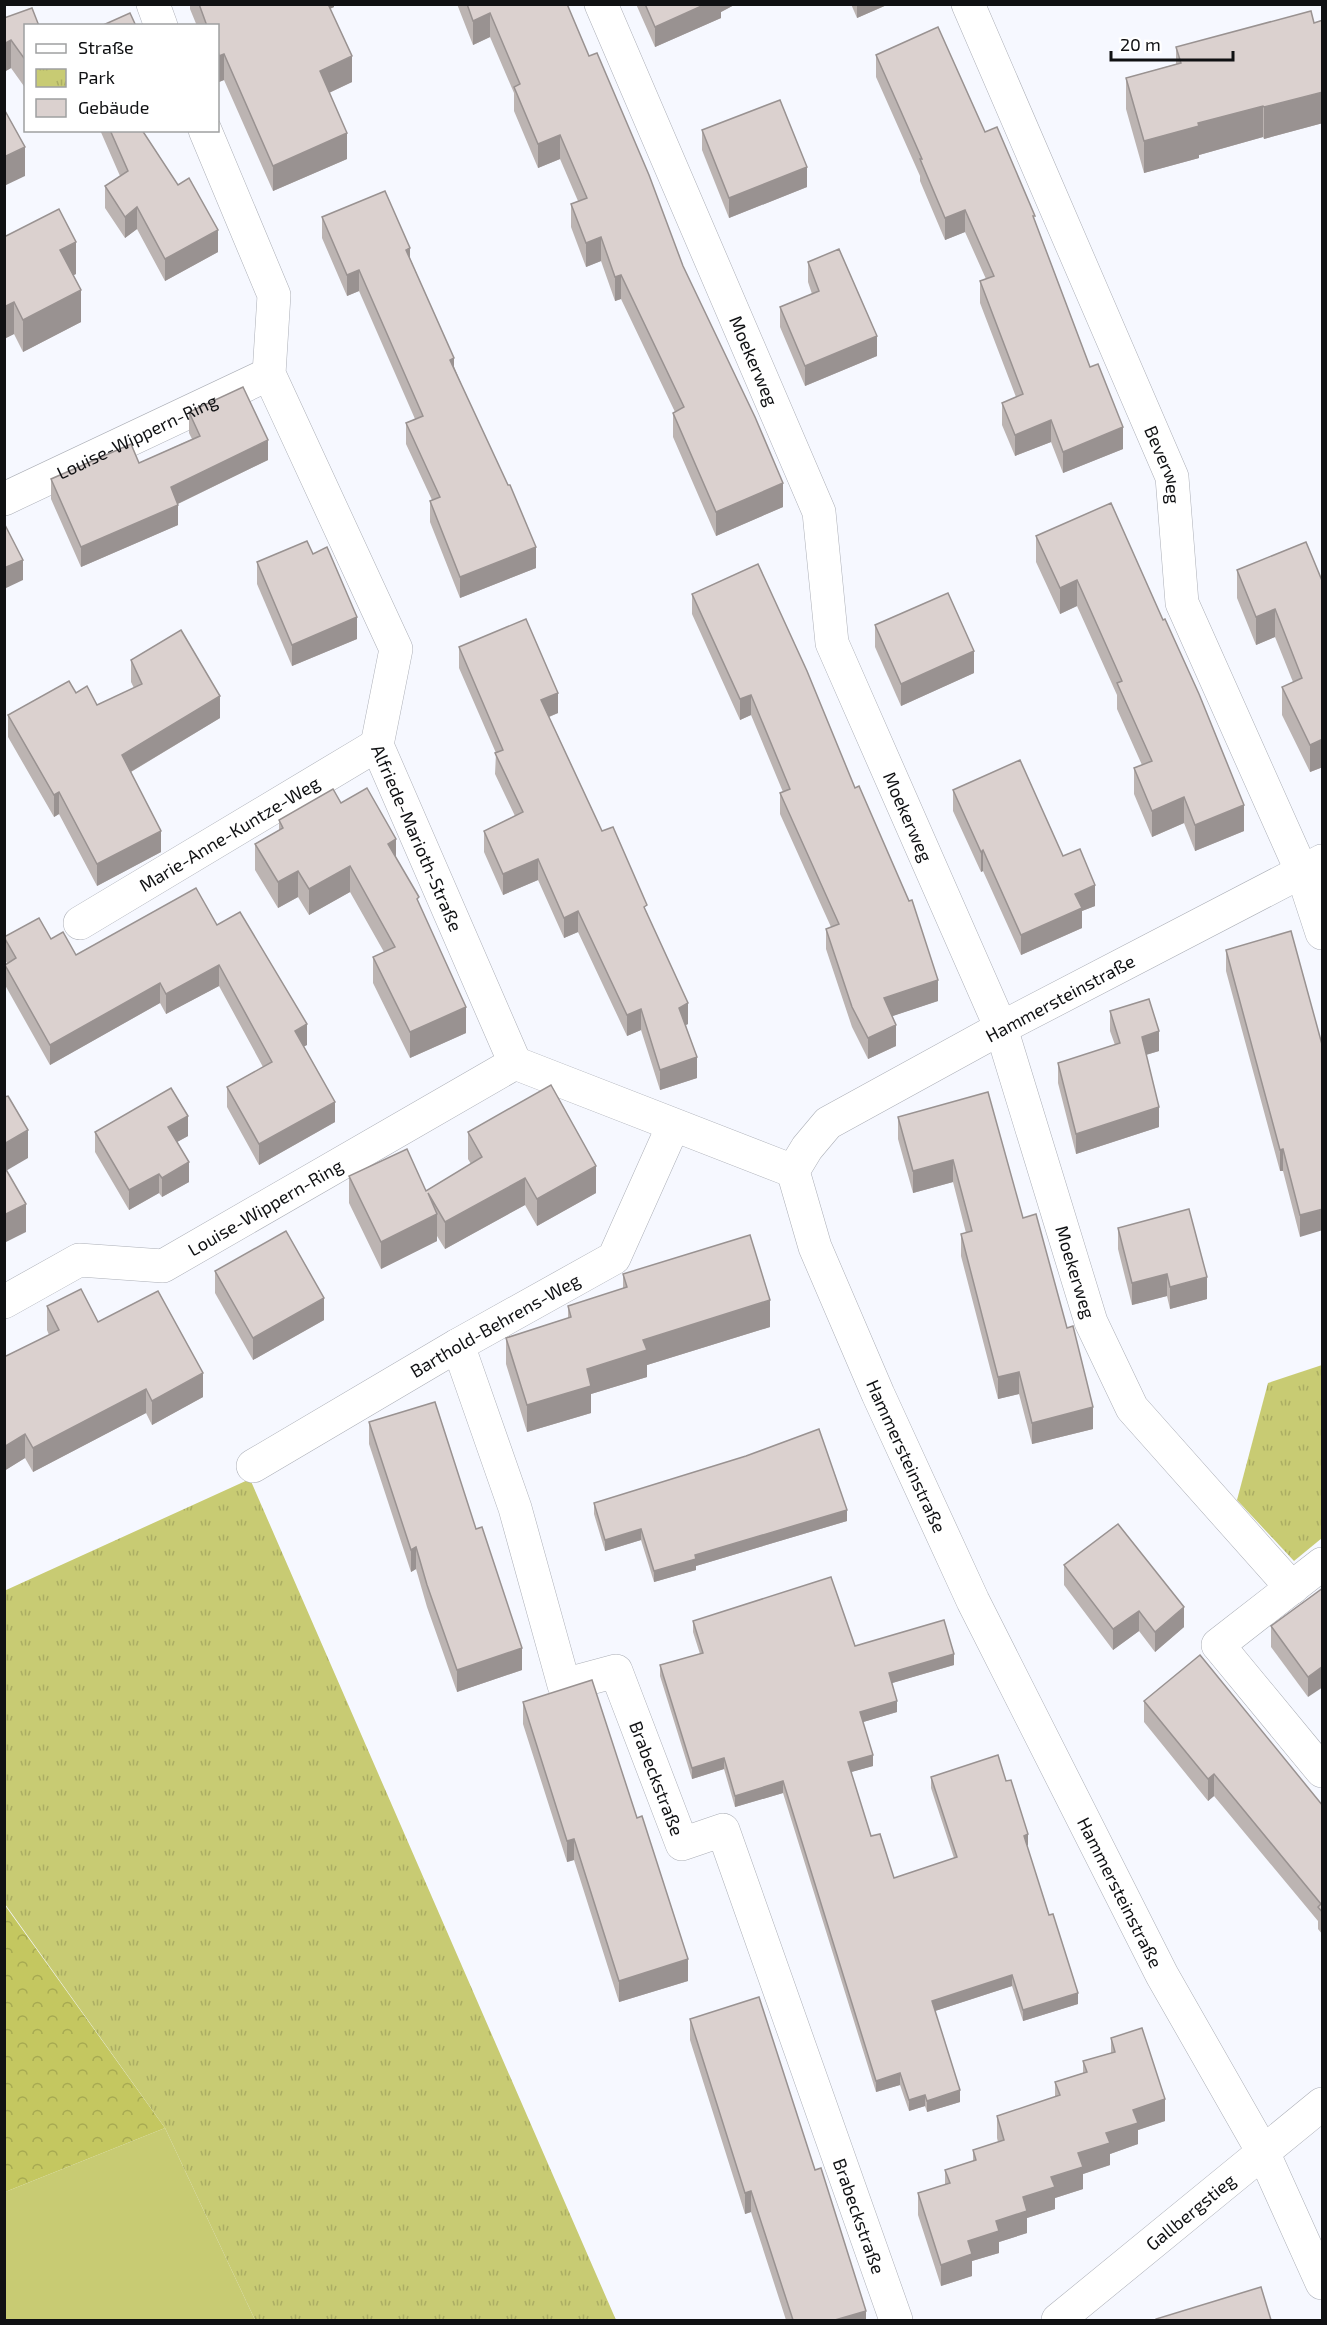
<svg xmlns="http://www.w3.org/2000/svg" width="1327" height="2325" viewBox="0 0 1327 2325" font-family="'Exo 2',sans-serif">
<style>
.grass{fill:#c8cb73}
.forest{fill:url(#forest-crowns)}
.park{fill:url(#park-tufts)}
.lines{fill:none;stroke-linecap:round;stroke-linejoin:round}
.minor-casing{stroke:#acafb7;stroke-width:34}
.minor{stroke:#fff;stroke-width:33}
.wall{fill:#bcb4b2}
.shaded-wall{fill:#999291}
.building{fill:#dbd1cf;stroke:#999291;stroke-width:1.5}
.labels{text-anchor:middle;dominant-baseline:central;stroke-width:6;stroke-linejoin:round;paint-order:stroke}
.street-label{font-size:18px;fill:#101113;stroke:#fff}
</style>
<defs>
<pattern id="forest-crowns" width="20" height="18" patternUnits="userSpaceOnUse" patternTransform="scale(1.5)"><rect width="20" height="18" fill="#c4c760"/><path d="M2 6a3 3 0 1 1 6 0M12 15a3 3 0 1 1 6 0" fill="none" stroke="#a7aa52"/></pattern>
<pattern id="park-tufts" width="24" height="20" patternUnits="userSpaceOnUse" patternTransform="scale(1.5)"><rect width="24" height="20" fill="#c8cb73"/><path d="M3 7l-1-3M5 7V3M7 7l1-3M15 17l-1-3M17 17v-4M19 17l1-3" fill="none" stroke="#abad63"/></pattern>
</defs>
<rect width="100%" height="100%" fill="#f6f8ff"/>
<polygon class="grass" points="165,2128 255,2320 5,2320 5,2192"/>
<polygon class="forest" points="4,1904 165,2128 5,2192 4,2192"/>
<g class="park">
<polygon points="1322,1365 1322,1538 1294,1561 1237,1500 1268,1383"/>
<polygon points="250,1479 616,2320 255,2320 165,2128 5,1904 4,1591"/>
</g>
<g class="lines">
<g class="minor-casing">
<g id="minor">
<polyline points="153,4 161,26"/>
<path id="s1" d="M601 4 819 512 832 643 1001 1028 1091 1322 1132 1408 1292 1588"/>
<path id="s2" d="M968 4 1172 477 1182 603 1302 872 1322 933"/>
<path id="s3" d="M205 130 274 295 269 374 396 649 377 745 515 1063 793 1171"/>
<path id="s4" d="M4 499 269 374"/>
<path id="s5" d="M1322 861 1001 1028 828 1123 807 1148 793 1171 815 1247 878 1394 973 1601 1162 1975 1263 2152 1322 2283"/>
<path id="s6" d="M80 923 377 745"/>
<path id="s7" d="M4 1302 79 1260 163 1266 515 1063"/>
<path id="s8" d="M458 1345 515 1508 564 1685 616 1671 682 1844 723 1830 896 2320"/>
<path id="s9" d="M253 1466 458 1345 614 1258 673 1126"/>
<polyline points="1322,1564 1218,1645 1322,1771"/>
<path id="s10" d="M1058 2320 1322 2104"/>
</g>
</g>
<use href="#minor" class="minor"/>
</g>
<g class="wall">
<polygon points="190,4 334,4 334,7 330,9 352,82 329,93 347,159 273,191 224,80 219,82 218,77 218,26 197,26 190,9"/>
<polygon points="457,4 567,4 589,56 683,266 783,507 716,536 673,437 673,413 675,412 621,299 615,301 601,261 586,267 571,227 571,204 578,201 560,159 538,168 514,111 514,93 490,37 473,45"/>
<polygon points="636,4 736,4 721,12 721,18 655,47"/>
<polygon points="851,4 889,4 857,18"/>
<polygon points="4,18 26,26 26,89 11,68 4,72"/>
<polygon points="1323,20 1323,123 1264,139 1263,137 1199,155 1199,158 1144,173 1126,109 1126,78 1176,64 1176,47 1314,23"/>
<polygon points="876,55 985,132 1035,221 1090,367 1123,449 1063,473 1051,442 1015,456 1002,425 1002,403 1016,397 980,303 980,281 986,279 965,232 945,240 920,181 920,176 876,77"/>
<polygon points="100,130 145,130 143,131 218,252 165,281 137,229 125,238 105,208 105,186 120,176"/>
<polygon points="702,130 807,187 729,218 702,150"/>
<polygon points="322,217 410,258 536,568 460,598 430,522 430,501 432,500 406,444 406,423 415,419 359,291 347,296 322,238"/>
<polygon points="4,237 76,274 73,275 81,322 23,352 14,334 4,339"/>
<polygon points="808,262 877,356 805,386 780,327 780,307 812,294 808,282"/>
<polygon points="189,412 268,460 178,504 178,525 81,567 51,499 51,479 139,463 192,439 189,433"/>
<polygon points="1111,503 1244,831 1195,851 1184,823 1152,837 1134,794 1134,768 1142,765 1117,709 1117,695 1077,606 1060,614 1036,562 1036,536"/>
<polygon points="313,554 357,639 292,666 257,584 257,562"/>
<polygon points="1237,570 1323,583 1323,767 1310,772 1282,715 1282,687 1293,682 1275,637 1256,645 1237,598"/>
<polygon points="692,594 938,1001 892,1016 896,1046 868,1059 852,1027 826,949 826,929 831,927 780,814 780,793 783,792 751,715 740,720 692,614"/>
<polygon points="875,625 974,673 901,706 875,647"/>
<polygon points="459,647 558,713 549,717 602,831 647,913 688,1024 686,1025 697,1078 660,1090 641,1030 627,1036 578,932 564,938 538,880 503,895 484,852 484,831 515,816 495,774 496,753 459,668"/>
<polygon points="131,660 220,718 131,772 161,852 97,886 59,814 54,817 8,737 8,715 76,693 97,705 134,688 131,682"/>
<polygon points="953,790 1063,856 1095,906 1082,911 1082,928 1021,955 983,871 981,872 953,811"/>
<polygon points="341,803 396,859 419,903 466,1033 410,1058 373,983 373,957 384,952 350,892 309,915 298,897 278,908 255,870 255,844 279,830 279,820"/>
<polygon points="217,925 307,1045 304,1046 335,1122 259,1165 227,1107 227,1087 263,1067 219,986 166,1014 160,1003 50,1065 5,985 5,965 7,963 4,959 4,937 51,939 76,955"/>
<polygon points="1226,950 1323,1048 1300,1237 1283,1171 1280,1171 1226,971"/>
<polygon points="1110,1011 1159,1051 1146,1055 1159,1127 1076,1154 1058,1083 1058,1063 1115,1045 1110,1031"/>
<polygon points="898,1117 1023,1218 1093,1429 1032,1444 1019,1394 998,1399 961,1256 961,1234 966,1233 953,1182 913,1193 898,1139"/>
<polygon points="95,1132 188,1136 177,1142 189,1182 162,1197 159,1193 129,1210 95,1152"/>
<polygon points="468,1132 596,1193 537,1226 525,1205 445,1249 437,1236 437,1241 381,1269 349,1203 349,1176 426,1191 471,1164 468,1159"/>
<polygon points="1118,1228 1207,1299 1170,1309 1167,1296 1132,1305 1118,1249"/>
<polygon points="215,1271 324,1320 253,1360 215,1293"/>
<polygon points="623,1274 770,1327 647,1365 647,1377 591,1394 591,1413 527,1432 506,1364 506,1338 568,1318 568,1306 623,1289"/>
<polygon points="47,1306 98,1322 203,1397 152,1425 146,1413 33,1472 25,1458 4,1471 4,1357 49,1335 47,1330"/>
<polygon points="369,1422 522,1670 457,1692 427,1607 416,1569 411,1572 369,1444"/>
<polygon points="594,1503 847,1521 696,1566 696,1570 654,1582 641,1540 605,1551 594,1514"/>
<polygon points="1064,1565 1184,1627 1155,1652 1139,1631 1113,1650 1064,1585"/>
<polygon points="1323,1588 1308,1697 1271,1647 1271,1626"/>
<polygon points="693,1621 855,1646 954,1665 892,1683 897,1712 863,1722 873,1766 851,1772 871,1836 894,1878 954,1858 931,1788 931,1777 1028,1845 1027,1846 1078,2004 1023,2021 1012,1986 935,2011 960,2102 927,2112 925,2106 909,2111 900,2085 876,2092 783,1793 735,1807 724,1769 692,1779 660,1676 660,1665 700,1654 693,1632"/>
<polygon points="1144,1701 1323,1806 1323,1935 1318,1929 1318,1921 1214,1796 1208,1801 1144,1722"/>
<polygon points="523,1702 688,1981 619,2002 574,1860 567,1862 523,1724"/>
<polygon points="690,2019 815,2170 866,2320 786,2320 751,2212 745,2214 690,2040"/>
<polygon points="1111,2038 1165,2121 1138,2130 1138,2144 1110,2154 1110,2165 1083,2174 1083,2189 1055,2198 1055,2209 1027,2218 1027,2233 999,2242 999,2253 972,2261 972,2276 941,2286 918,2215 918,2193 945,2185 945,2170 973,2161 973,2150 998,2142 997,2138 997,2116 1055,2097 1055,2082 1083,2073 1083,2061 1111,2053"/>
</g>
<g class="shaded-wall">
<polygon points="319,4 334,4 334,7 319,13"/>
<polygon points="706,4 736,4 721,12 721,18 655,47 655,27"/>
<polygon points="857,4 889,4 857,18"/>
<polygon points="490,13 490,37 473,45 473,21"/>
<polygon points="11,40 11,68 4,72 4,44"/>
<polygon points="224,54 224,80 219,82 219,56"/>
<polygon points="352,56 352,82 320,97 320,71"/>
<polygon points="1323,92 1323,123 1264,139 1264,107"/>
<polygon points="1263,106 1263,137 1199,155 1199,158 1144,173 1144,141 1198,123"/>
<polygon points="347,133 347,159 273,191 273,166"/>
<polygon points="560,135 560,159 538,168 538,144"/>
<polygon points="25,147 25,176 4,186 4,157"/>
<polygon points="807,167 807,187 729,218 729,198"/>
<polygon points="137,207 137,229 125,238 125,217"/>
<polygon points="965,210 965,232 945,240 945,218"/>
<polygon points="218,230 218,252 165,281 165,259"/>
<polygon points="601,237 601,261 586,267 586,243"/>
<polygon points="76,242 76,274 60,282 60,250"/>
<polygon points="410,248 410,269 406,250"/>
<polygon points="359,270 359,291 347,296 347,275"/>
<polygon points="621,275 621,299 615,301 615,277"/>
<polygon points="81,290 81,322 23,352 23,320"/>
<polygon points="14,302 14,334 4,339 4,307"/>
<polygon points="877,336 877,356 805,386 805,366"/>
<polygon points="454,358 454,379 450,360"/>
<polygon points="1051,420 1051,442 1015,456 1015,435"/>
<polygon points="1123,427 1123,449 1063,473 1063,452"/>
<polygon points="268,440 268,460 171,507 171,487"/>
<polygon points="783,483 783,507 716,536 716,512"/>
<polygon points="178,505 178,525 81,567 81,547"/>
<polygon points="536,547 536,568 460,598 460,577"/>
<polygon points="23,560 23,580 4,589 4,568"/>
<polygon points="1077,580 1077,606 1060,614 1060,588"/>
<polygon points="1275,609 1275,637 1256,645 1256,617"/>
<polygon points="357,617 357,639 292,666 292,645"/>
<polygon points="974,651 974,673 901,706 901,684"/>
<polygon points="558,693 558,713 541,720 541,700"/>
<polygon points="751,695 751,715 740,720 740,699"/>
<polygon points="220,696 220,718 122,777 122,755"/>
<polygon points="1323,739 1323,767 1310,772 1310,745"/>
<polygon points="59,792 59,814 54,817 54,795"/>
<polygon points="1184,797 1184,823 1152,837 1152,811"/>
<polygon points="1244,805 1244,831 1195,851 1195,825"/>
<polygon points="161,831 161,852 97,886 97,864"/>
<polygon points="396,839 396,865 388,844"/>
<polygon points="983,850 983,871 981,872 981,852"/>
<polygon points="538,859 538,880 503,895 503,874"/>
<polygon points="350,866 350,892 309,915 309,889"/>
<polygon points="298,871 298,897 278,908 278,882"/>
<polygon points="1095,885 1095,906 1082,911 1082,928 1021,955 1021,935 1075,894"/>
<polygon points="578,911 578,932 564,938 564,918"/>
<polygon points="219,965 219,986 166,1014 166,994"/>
<polygon points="938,980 938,1001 884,1019 884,998"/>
<polygon points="160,983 160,1003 50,1065 50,1045"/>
<polygon points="688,1003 688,1024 679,1028 679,1008"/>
<polygon points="466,1007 466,1033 410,1058 410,1032"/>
<polygon points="641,1009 641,1030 627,1036 627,1015"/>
<polygon points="307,1024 307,1045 295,1051 295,1031"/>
<polygon points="896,1025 896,1046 868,1059 868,1038"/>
<polygon points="1159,1031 1159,1051 1142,1056 1142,1037"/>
<polygon points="697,1057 697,1078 660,1090 660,1070"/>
<polygon points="335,1102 335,1122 259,1165 259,1144"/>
<polygon points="1159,1107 1159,1127 1076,1154 1076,1134"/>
<polygon points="188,1116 188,1136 168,1147 168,1127"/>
<polygon points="28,1130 28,1158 4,1172 4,1144"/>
<polygon points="1283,1149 1283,1171 1280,1171 1280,1150"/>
<polygon points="953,1160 953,1182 913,1193 913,1171"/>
<polygon points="189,1162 189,1182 162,1197 162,1178"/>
<polygon points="596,1166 596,1193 537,1226 537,1199"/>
<polygon points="159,1174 159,1193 129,1210 129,1190"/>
<polygon points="525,1178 525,1205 445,1249 445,1222"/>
<polygon points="26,1204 26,1232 4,1243 4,1215"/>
<polygon points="1323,1209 1323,1230 1300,1237 1300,1215"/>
<polygon points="437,1214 437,1241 381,1269 381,1242"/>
<polygon points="1167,1274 1167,1296 1132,1305 1132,1283"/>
<polygon points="1207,1277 1207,1299 1170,1309 1170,1287"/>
<polygon points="324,1298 324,1320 253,1360 253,1338"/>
<polygon points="770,1300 770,1327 647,1365 647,1377 591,1394 591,1413 527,1432 527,1405 587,1369 643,1340"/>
<polygon points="1019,1372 1019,1394 998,1399 998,1377"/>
<polygon points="203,1373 203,1397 152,1425 152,1401"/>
<polygon points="146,1389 146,1413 33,1472 33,1448"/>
<polygon points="1093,1407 1093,1429 1032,1444 1032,1423"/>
<polygon points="25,1434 25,1458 4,1471 4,1447"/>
<polygon points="847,1510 847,1521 696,1566 696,1570 654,1582 654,1571 695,1555"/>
<polygon points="641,1529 641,1540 605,1551 605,1540"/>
<polygon points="416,1547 416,1569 411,1572 411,1550"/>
<polygon points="1184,1607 1184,1627 1155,1652 1155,1632"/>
<polygon points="1139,1611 1139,1631 1113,1650 1113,1629"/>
<polygon points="522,1648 522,1670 457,1692 457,1670"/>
<polygon points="954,1654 954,1665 889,1684 889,1673"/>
<polygon points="1323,1666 1323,1687 1308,1697 1308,1677"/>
<polygon points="897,1701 897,1712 860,1723 860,1712"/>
<polygon points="873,1755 873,1766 848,1773 848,1762"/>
<polygon points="724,1758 724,1769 692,1779 692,1768"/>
<polygon points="1214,1774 1214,1796 1208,1801 1208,1779"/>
<polygon points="783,1781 783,1793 735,1807 735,1796"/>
<polygon points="1028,1834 1028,1845 1024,1847 1024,1836"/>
<polygon points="574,1839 574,1860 567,1862 567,1841"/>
<polygon points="688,1959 688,1981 619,2002 619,1981"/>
<polygon points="1012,1975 1012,1986 932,2012 932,2001"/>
<polygon points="1078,1993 1078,2004 1023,2021 1023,2010"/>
<polygon points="900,2073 900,2085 876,2092 876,2081"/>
<polygon points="960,2090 960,2102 927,2112 927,2101"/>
<polygon points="925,2095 925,2106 909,2111 909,2100"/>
<polygon points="1165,2099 1165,2121 1138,2130 1138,2144 1110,2154 1110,2165 1083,2174 1083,2189 1055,2198 1055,2209 1027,2218 1027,2233 999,2242 999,2253 972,2261 972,2276 941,2286 941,2265 968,2241 996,2221 1023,2197 1051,2177 1078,2153 1106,2133 1133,2110"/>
<polygon points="751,2191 751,2212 745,2214 745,2193"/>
<polygon points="866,2311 866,2320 835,2320"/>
</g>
<g class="building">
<polygon points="199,4 328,4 352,56 320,71 347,133 273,166 224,54 219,56 218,51 218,26 207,26"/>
<polygon points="467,4 567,4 589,56 597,53 649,175 683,266 755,417 783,483 716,512 673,413 684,407 621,275 615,277 601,237 586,243 571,204 587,198 560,135 538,144 514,87 520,84 490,13 473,21"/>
<polygon points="645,4 706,4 655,27"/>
<polygon points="32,8 39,26 26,26 26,61 11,40 4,44 4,18"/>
<polygon points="1311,11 1314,23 1323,20 1323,92 1264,107 1263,106 1198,123 1199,126 1144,141 1126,78 1181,63 1176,47"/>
<polygon points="130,13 136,26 101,26"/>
<polygon points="938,27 985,132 997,127 1035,216 1033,216 1090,367 1098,364 1123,427 1063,452 1051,420 1015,435 1002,403 1023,394 980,281 994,276 965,210 945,218 920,159 922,159 876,55"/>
<polygon points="780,100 807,167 729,198 702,130"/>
<polygon points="4,109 25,147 4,157"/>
<polygon points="110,130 142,130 178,185 189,178 218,230 165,259 137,207 125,217 105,186 128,171"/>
<polygon points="385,191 410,248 406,250 454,358 450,360 508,485 510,485 536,547 460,577 430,501 440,497 406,423 423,416 359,270 347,275 322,217"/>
<polygon points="59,209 76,242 60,250 81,290 23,320 14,302 4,307 4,237"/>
<polygon points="839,249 877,336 805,366 780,307 819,291 808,262"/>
<polygon points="243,387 268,440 171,487 178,505 81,547 51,479 131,444 139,463 200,436 189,412"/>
<polygon points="1111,503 1163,620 1165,619 1199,694 1244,805 1195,825 1184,797 1152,811 1134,768 1152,761 1117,683 1122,681 1077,580 1060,588 1036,536"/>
<polygon points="4,523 23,560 4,568"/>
<polygon points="307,541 313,554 327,547 357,617 292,645 257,562"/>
<polygon points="1306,542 1323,583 1323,739 1310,745 1282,687 1302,678 1275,609 1256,617 1237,570"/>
<polygon points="758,564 807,671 855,788 859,786 909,901 912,900 938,980 884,998 896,1025 868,1038 852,1007 826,929 839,924 780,793 790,789 751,695 740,699 692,594"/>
<polygon points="948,593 974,651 901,684 875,625"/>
<polygon points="526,619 558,693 541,700 602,831 613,827 647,905 644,907 688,1003 679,1008 697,1057 660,1070 641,1009 627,1015 578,911 564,918 538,859 503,874 484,831 523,812 495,753 503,750 459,647"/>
<polygon points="181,630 220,696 122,755 161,831 97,864 59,792 54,795 8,715 69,681 76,693 87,686 97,705 142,684 131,660"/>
<polygon points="1020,760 1063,856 1080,849 1095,885 1075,894 1082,908 1021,935 983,850 981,852 953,790"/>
<polygon points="367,788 396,839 388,844 419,897 417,899 466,1007 410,1032 373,957 395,947 350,866 309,889 298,871 278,882 255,844 283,828 279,820 333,789 341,803"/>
<polygon points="196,888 217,925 240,912 307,1024 295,1031 335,1102 259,1144 227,1087 272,1062 219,965 166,994 160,983 50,1045 5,965 16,958 4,937 39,918 51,939 63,932 76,955"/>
<polygon points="1291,931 1323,1048 1323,1209 1300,1215 1283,1149 1280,1150 1226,950"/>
<polygon points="1149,999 1159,1031 1142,1037 1159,1107 1076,1134 1058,1063 1120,1043 1110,1011"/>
<polygon points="551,1085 596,1166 537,1199 525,1178 445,1222 428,1193 437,1214 381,1242 349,1176 407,1149 426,1191 482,1157 468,1132"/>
<polygon points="171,1088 188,1116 168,1127 189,1162 162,1178 159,1174 129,1190 95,1132"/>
<polygon points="988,1092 1023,1218 1036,1214 1067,1328 1073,1326 1093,1407 1032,1423 1019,1372 998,1377 961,1234 972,1231 953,1160 913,1171 898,1117"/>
<polygon points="8,1096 28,1130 4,1144 4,1097"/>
<polygon points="4,1166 26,1204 4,1215"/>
<polygon points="1189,1209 1207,1277 1170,1287 1167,1274 1132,1283 1118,1228"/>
<polygon points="286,1231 324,1298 253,1338 215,1271"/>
<polygon points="750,1235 770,1300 643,1340 647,1350 587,1369 591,1386 527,1405 506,1338 571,1317 568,1306 627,1287 623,1274"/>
<polygon points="81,1289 98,1322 158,1291 203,1373 152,1401 146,1389 33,1448 25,1434 4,1447 4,1357 59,1330 47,1306"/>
<polygon points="435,1402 476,1529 482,1527 522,1648 457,1670 427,1585 416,1547 411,1550 369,1422"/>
<polygon points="819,1429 847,1510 695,1555 696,1559 654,1571 641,1529 605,1540 594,1503 746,1456"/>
<polygon points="1118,1524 1184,1607 1155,1632 1139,1611 1113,1629 1064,1565"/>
<polygon points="831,1577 855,1646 944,1620 954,1654 889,1673 897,1701 860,1712 873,1755 848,1762 871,1836 880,1834 894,1878 957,1857 931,1777 998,1755 1006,1781 1011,1780 1028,1834 1024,1836 1049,1915 1053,1914 1078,1993 1023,2010 1012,1975 932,2001 960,2090 927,2101 925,2095 909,2100 900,2073 876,2081 783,1781 735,1796 724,1758 692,1768 660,1665 703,1653 693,1621"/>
<polygon points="1323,1588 1323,1666 1308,1677 1271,1626"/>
<polygon points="1200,1655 1323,1806 1323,1913 1318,1907 1321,1904 1214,1774 1208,1779 1144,1701"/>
<polygon points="592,1680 637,1818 642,1816 688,1959 619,1981 574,1839 567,1841 523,1702"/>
<polygon points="759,1997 815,2170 821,2168 866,2311 835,2320 793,2320 751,2191 745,2193 690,2019"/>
<polygon points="1142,2028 1165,2099 1133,2110 1138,2123 1106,2133 1110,2143 1078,2153 1083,2167 1051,2177 1055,2187 1023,2197 1027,2211 996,2221 999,2231 968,2241 972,2254 941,2265 918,2193 950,2183 945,2170 976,2160 973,2150 1004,2140 997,2116 1060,2095 1055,2082 1087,2072 1083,2061 1115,2052 1111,2038"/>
<polygon points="1261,2287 1271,2320 1156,2320 1156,2319"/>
</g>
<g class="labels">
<g class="street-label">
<text stroke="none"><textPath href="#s1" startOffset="388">Moekerweg</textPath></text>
<text stroke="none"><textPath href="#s4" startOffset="147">Louise-Wippern-Ring</textPath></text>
<text stroke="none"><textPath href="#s2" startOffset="501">Beverweg</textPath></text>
<text stroke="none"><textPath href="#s1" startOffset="874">Moekerweg</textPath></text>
<text stroke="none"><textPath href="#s6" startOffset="174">Marie-Anne-Kuntze-Weg</textPath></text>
<text stroke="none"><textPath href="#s3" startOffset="760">Alfriede-Marioth-Straße</textPath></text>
<text transform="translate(1060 998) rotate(-28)">Hammersteinstraße</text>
<text stroke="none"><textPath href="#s7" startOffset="288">Louise-Wippern-Ring</textPath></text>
<text stroke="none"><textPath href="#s1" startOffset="1360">Moekerweg</textPath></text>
<text stroke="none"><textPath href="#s9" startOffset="280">Barthold-Behrens-Weg</textPath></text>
<text stroke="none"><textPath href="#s5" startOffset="926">Hammersteinstraße</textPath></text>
<text stroke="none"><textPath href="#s8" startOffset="525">Brabeckstraße</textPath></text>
<text stroke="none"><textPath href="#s5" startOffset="1412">Hammersteinstraße</textPath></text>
<text stroke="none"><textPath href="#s10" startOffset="171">Gallbergstieg</textPath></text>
<text stroke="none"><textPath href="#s8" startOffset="1048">Brabeckstraße</textPath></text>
</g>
</g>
<rect width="1327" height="2325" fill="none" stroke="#101113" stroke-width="12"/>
<rect x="24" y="24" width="195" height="108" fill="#ffffff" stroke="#9fa0a1" stroke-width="1.5"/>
<rect x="36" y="44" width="30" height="9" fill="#ffffff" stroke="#9fa0a1" stroke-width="1.5"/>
<text x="78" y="54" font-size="18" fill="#101113">Straße</text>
<rect x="36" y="69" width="30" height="18" fill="url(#park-tufts)" stroke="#9fa0a1" stroke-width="1.5"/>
<text x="78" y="84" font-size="18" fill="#101113">Park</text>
<rect x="36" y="99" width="30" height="18" fill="#dbd1cf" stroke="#9fa0a1" stroke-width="1.5"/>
<text x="78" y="114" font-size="18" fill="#101113">Gebäude</text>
<path d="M1111 51v9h122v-9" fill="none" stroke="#101113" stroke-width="3"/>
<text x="1120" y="51" font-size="18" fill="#101113" stroke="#ffffff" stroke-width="4.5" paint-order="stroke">20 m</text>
</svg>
